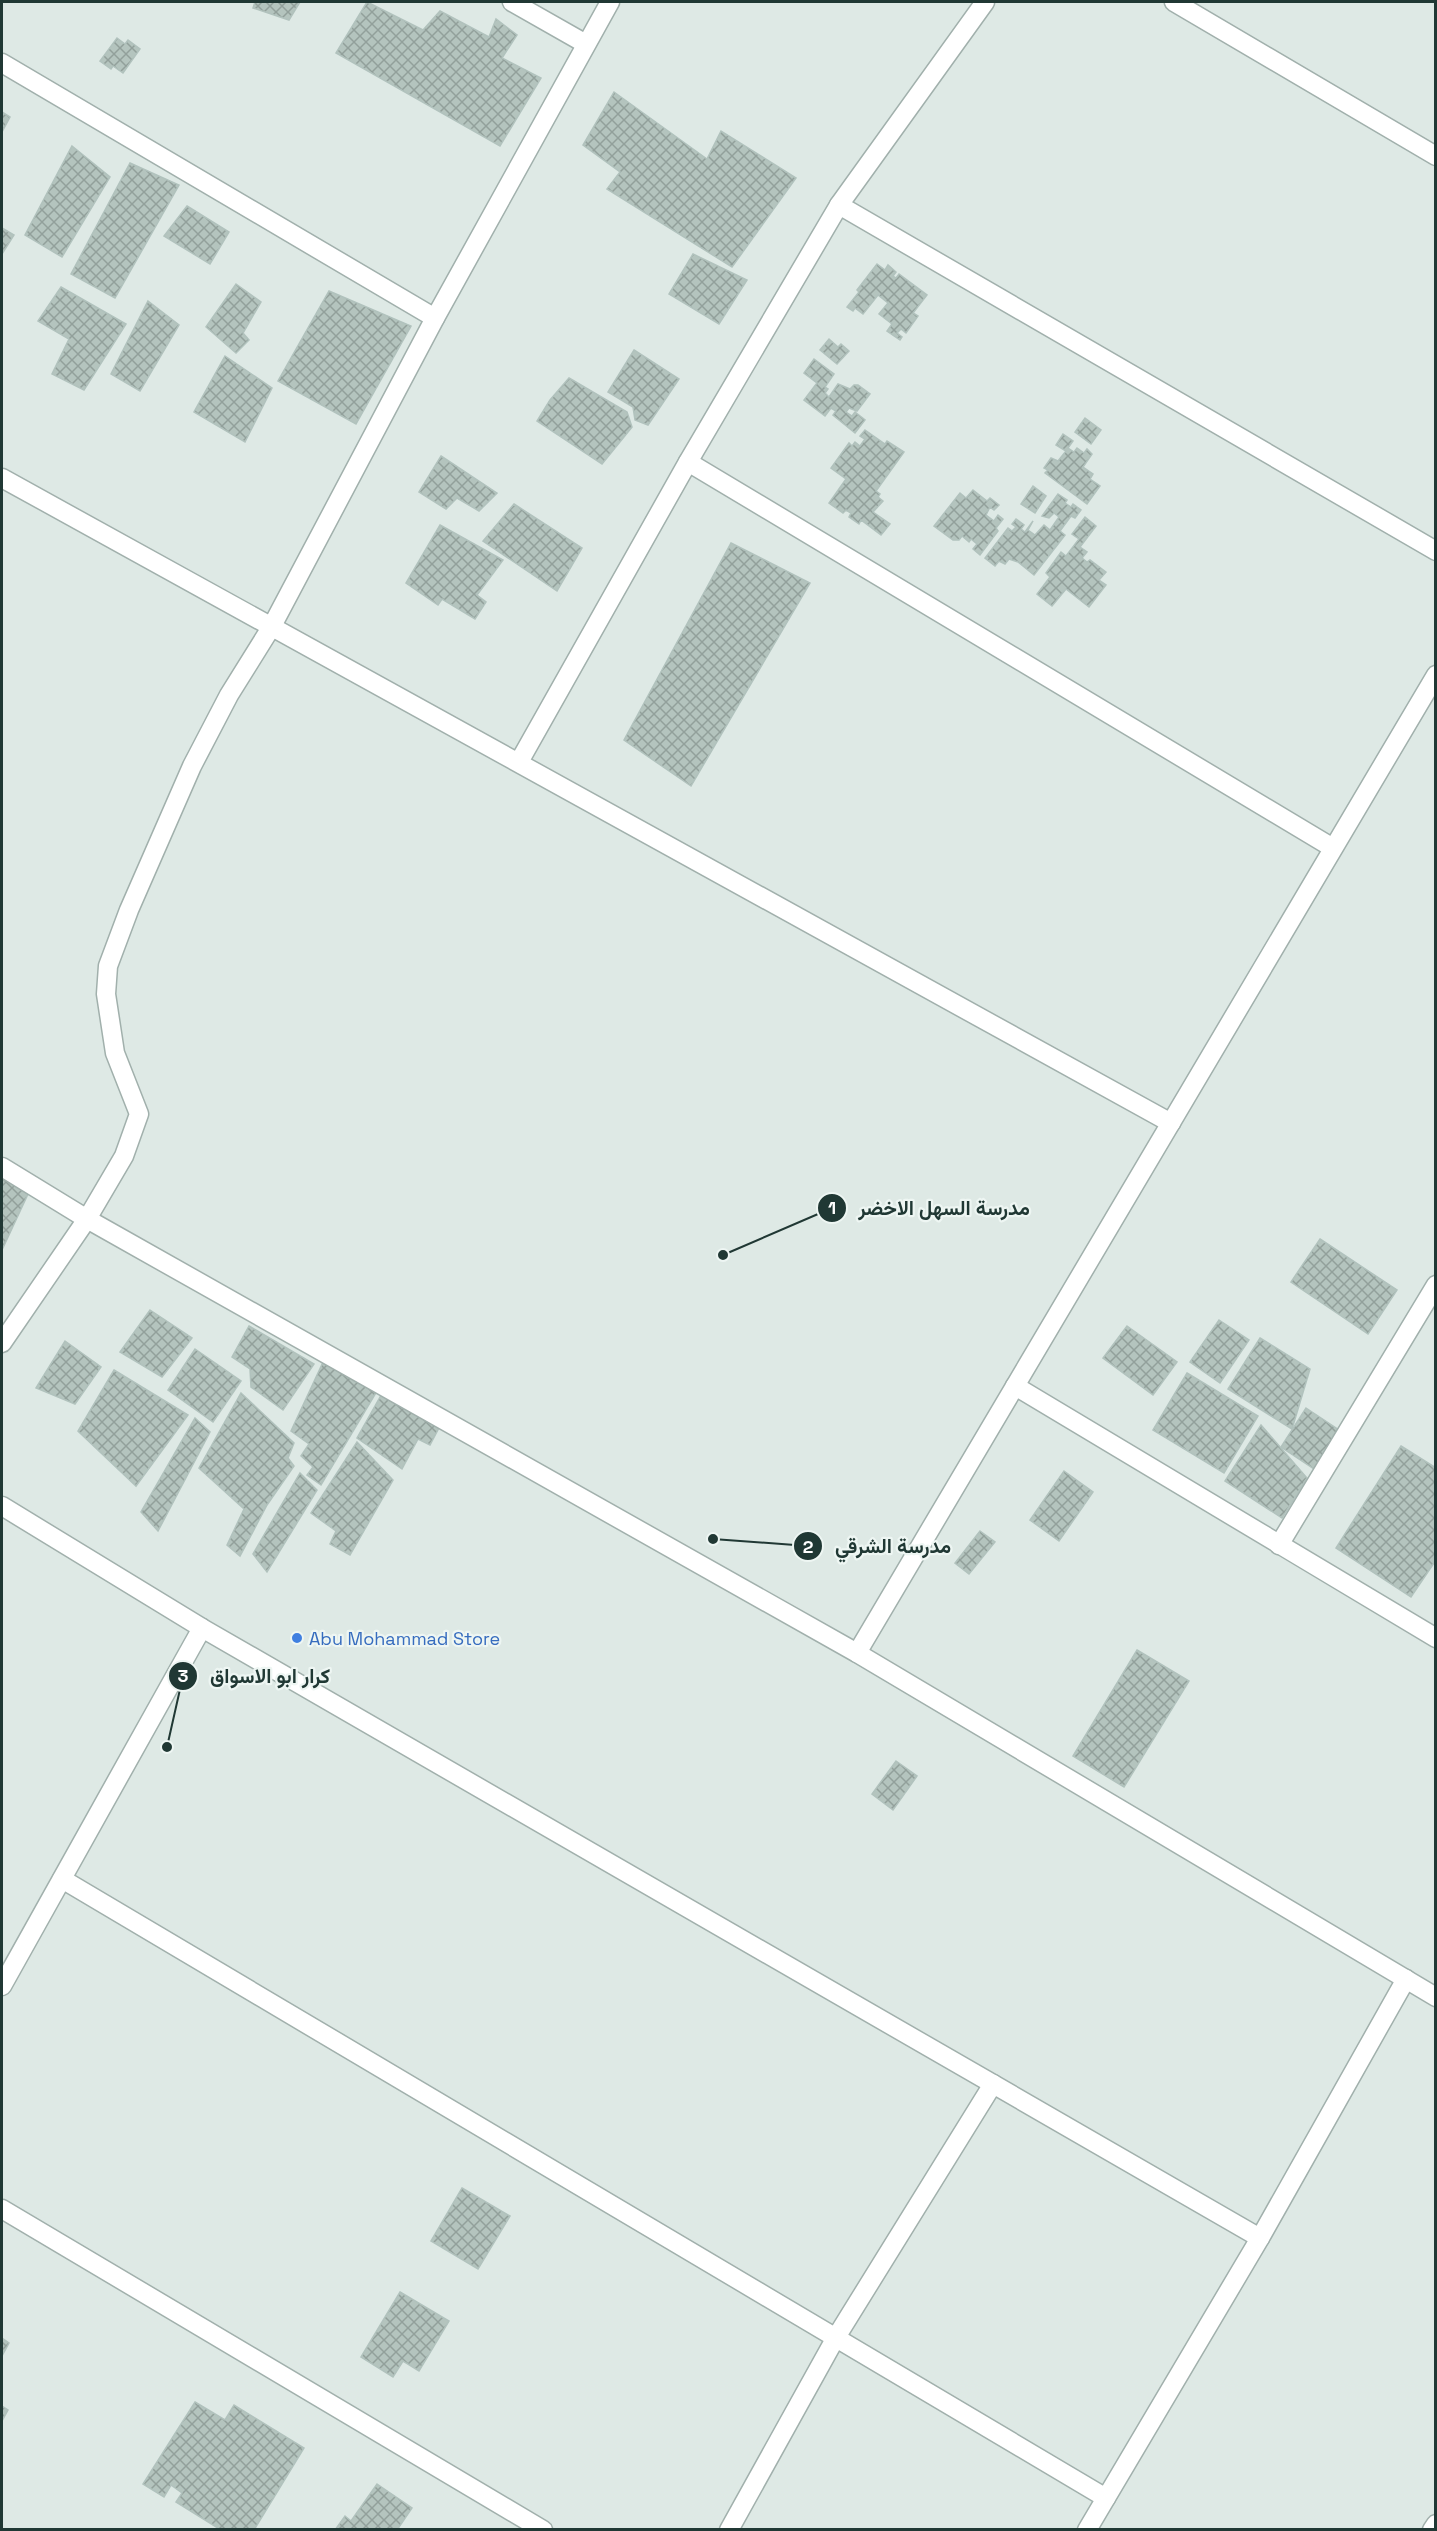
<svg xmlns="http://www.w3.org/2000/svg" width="1437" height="2531" viewBox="0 0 1437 2531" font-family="'Space Grotesk',Vazirmatn,sans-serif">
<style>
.building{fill:url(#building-cross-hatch);stroke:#b1c2bd;stroke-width:1.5}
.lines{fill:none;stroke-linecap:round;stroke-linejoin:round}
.street-casing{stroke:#a1b0ac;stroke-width:21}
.street{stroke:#fff;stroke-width:18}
.shop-dot{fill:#3f7fe0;stroke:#eef6f3;stroke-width:2}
.labels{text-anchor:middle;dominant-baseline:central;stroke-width:4.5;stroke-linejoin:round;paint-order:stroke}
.shop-label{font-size:18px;fill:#366cbe;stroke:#eef6f3;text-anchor:start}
.leader{fill:none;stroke:#203834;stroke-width:2}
.callout-dot{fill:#203834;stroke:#eef6f3;stroke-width:2}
.mark-label{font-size:18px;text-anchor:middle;font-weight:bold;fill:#fff}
.callout-label{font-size:20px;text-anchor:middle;font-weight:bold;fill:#203834;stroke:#eef6f3;stroke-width:4.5;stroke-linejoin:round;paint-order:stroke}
</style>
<defs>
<pattern id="building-cross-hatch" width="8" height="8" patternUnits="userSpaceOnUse" patternTransform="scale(1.5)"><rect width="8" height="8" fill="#b4c4be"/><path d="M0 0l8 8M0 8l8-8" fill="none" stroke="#92a09b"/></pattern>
</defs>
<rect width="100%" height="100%" fill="#dee9e5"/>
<g class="building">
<polygon points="255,2 300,2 289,20 253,8"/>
<polygon points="367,2 423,30 440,11 489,37 496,19 517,35 502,58 541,78 500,146 336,53"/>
<polygon points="117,38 125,44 128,40 140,49 123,73 113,66 111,69 100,61"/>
<polygon points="614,92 707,159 721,131 796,178 732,267 607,189 620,172 583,145"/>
<polygon points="2,112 10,117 2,132"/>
<polygon points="72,146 110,177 62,257 25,235"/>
<polygon points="130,163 179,185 115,298 71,274"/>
<polygon points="187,206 229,232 210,264 164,236"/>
<polygon points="2,228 14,235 2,254"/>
<polygon points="693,254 747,280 719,324 669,294"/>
<polygon points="877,264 885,270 888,265 896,272 893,276 896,278 899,274 927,295 913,313 918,316 906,333 901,329 897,333 902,337 900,340 887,331 892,324 879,314 888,303 878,295 863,314 855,308 853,311 847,307 859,292 857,290"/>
<polygon points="236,284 261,302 243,333 249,340 236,353 206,327"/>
<polygon points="61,287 126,324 84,390 52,374 69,339 38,321"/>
<polygon points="329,291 411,326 356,424 278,381"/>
<polygon points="148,301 179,325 140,391 111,374"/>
<polygon points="829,339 838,347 841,344 849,351 837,364 820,350"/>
<polygon points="634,350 679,379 648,425 635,420 633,407 608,392"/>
<polygon points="225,356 272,388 245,442 194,412"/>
<polygon points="814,359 834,374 825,387 828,389 825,393 829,397 838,384 850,389 854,385 858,385 870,394 857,411 849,408 846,412 852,416 855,412 865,420 855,433 833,415 836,411 831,408 825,416 804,400 817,383 804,373"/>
<polygon points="569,378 627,412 632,427 602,464 537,421 550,400"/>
<polygon points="1085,418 1101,430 1091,444 1075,432"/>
<polygon points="865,430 885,444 887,441 904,452 876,491 880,494 878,497 883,501 873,512 890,524 881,535 861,520 859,524 849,517 851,513 846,510 843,513 829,503 846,479 831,468 849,443 852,446 855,442 860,446 865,439 860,436"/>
<polygon points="1063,434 1073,441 1068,448 1074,452 1077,448 1084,453 1087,449 1092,454 1083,467 1093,474 1090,479 1100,486 1087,504 1045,473 1048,470 1044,468 1051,458 1058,461 1066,451 1056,445"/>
<polygon points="441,456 497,493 479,511 457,498 446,509 419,492"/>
<polygon points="1033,486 1046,496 1035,513 1021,504"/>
<polygon points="973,490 987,501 990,498 999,505 994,510 990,507 986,515 994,521 998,515 1003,519 996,528 998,531 980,555 973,549 977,544 971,539 969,542 962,536 959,540 953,540 934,526 960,493 966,498"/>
<polygon points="1058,494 1067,500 1065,503 1071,507 1073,504 1081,510 1075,518 1071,516 1060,531 1065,535 1034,575 1018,562 1009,559 1005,564 999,561 995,566 985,558 1008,528 1012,531 1016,527 1012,524 1016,519 1024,525 1021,529 1025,532 1033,521 1028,530 1035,535 1044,525 1050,530 1059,517 1054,513 1049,518 1042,516"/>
<polygon points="514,504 582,548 557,591 483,541"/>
<polygon points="1085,517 1096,526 1080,547 1087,552 1082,558 1087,562 1090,560 1106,572 1099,580 1106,585 1089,607 1066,589 1052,606 1037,594 1050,577 1046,573 1061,552 1066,556 1079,539 1072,534"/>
<polygon points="440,525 503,560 477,595 486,602 475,619 442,599 438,605 406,583"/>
<polygon points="731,543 810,583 691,786 624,740"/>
<polygon points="2,1178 28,1194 2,1250"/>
<polygon points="1320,1239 1397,1290 1368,1334 1291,1282"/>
<polygon points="150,1310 192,1338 162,1377 120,1352"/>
<polygon points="1219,1320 1249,1340 1220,1383 1190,1362"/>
<polygon points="249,1326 314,1364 283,1410 251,1387 250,1369 232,1357"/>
<polygon points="1127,1326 1177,1362 1153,1395 1103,1358"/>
<polygon points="1260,1338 1310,1369 1292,1429 1228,1389"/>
<polygon points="65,1341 101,1367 75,1404 36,1388"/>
<polygon points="195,1349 241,1381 213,1422 168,1390"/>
<polygon points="324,1360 377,1391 321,1485 307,1475 313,1467 301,1456 309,1444 291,1431"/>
<polygon points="114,1370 188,1415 136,1486 78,1431"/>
<polygon points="1187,1373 1258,1416 1224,1473 1153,1430"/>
<polygon points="384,1390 442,1422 430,1445 418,1439 402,1469 357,1438"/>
<polygon points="241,1393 294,1443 288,1458 294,1466 267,1505 240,1556 227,1545 244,1509 199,1468"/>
<polygon points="1306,1408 1342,1432 1317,1471 1281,1447"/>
<polygon points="195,1418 210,1432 158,1531 141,1512"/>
<polygon points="1261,1425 1307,1478 1282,1518 1225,1481"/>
<polygon points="357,1442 393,1480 350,1555 330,1544 336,1531 311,1513"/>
<polygon points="1401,1446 1436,1468 1436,1560 1411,1597 1336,1548"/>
<polygon points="1064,1471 1093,1492 1059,1541 1030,1520"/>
<polygon points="300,1473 317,1490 267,1572 253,1554"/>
<polygon points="980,1531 995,1542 969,1574 955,1563"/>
<polygon points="1137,1650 1189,1681 1124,1787 1073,1756"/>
<polygon points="896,1761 917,1776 893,1810 872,1794"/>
<polygon points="462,2188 510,2216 478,2269 431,2241"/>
<polygon points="400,2292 449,2321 419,2371 403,2361 393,2377 361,2357"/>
<polygon points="2,2338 9,2343 2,2356"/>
<polygon points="195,2402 225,2420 234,2405 304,2448 254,2530 221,2530 176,2502 182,2493 171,2485 164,2497 143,2484"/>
<polygon points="2,2406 8,2410 2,2421"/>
<polygon points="377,2484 412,2508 397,2530 335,2530 345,2516 351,2521"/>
</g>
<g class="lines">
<g class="street-casing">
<g id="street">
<polyline points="512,2 586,44"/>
<polyline points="1174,2 1436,156"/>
<polyline points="2,63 435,318"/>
<polyline points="839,205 1436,551"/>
<polyline points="688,462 1333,848"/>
<polyline points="2,478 1171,1123"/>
<polyline points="519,762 688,462 839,205 985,2"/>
<polyline points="2,1167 87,1219 857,1653 1436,1997"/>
<polyline points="2,1343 87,1219 124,1156 139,1114 115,1053 106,994 108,966 129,910 192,766 229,695 272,626 435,318 610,2"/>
<polyline points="1015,1386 1436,1638"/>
<polyline points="2,1506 202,1628 1260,2238"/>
<polyline points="1279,1545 1436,1285"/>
<polyline points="857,1653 1436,675"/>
<polyline points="62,1879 1106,2498"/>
<polyline points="2,1986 202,1628"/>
<polyline points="2,2209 543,2530"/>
<polyline points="729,2530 835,2339 993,2084"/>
<polyline points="1087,2530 1260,2238 1406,1979"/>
<polyline points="1432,2530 1436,2524"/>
</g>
</g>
<use href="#street" class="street"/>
</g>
<circle class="shop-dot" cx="297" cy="1638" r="6"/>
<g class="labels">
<g class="shop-label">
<text x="309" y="1638">Abu Mohammad Store</text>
</g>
</g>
<path class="leader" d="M723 1255L832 1208M713 1539L808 1546M167 1747L183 1676"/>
<g class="callout-dot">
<circle cx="723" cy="1255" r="6"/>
<circle cx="713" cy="1539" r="6"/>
<circle cx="167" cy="1747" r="6"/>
<circle cx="832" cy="1208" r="15"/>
<circle cx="808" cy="1546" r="15"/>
<circle cx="183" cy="1676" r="15"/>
</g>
<g class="mark-label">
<text x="832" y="1214">1</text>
<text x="808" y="1553">2</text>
<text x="183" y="1682">3</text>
</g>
<g class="callout-label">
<text x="944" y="1215">مدرسة السهل الاخضر</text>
<text x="893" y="1553">مدرسة الشرقي</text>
<text x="270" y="1683">كرار ابو الاسواق</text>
</g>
<rect width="1437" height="2531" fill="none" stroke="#203834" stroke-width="6"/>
</svg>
